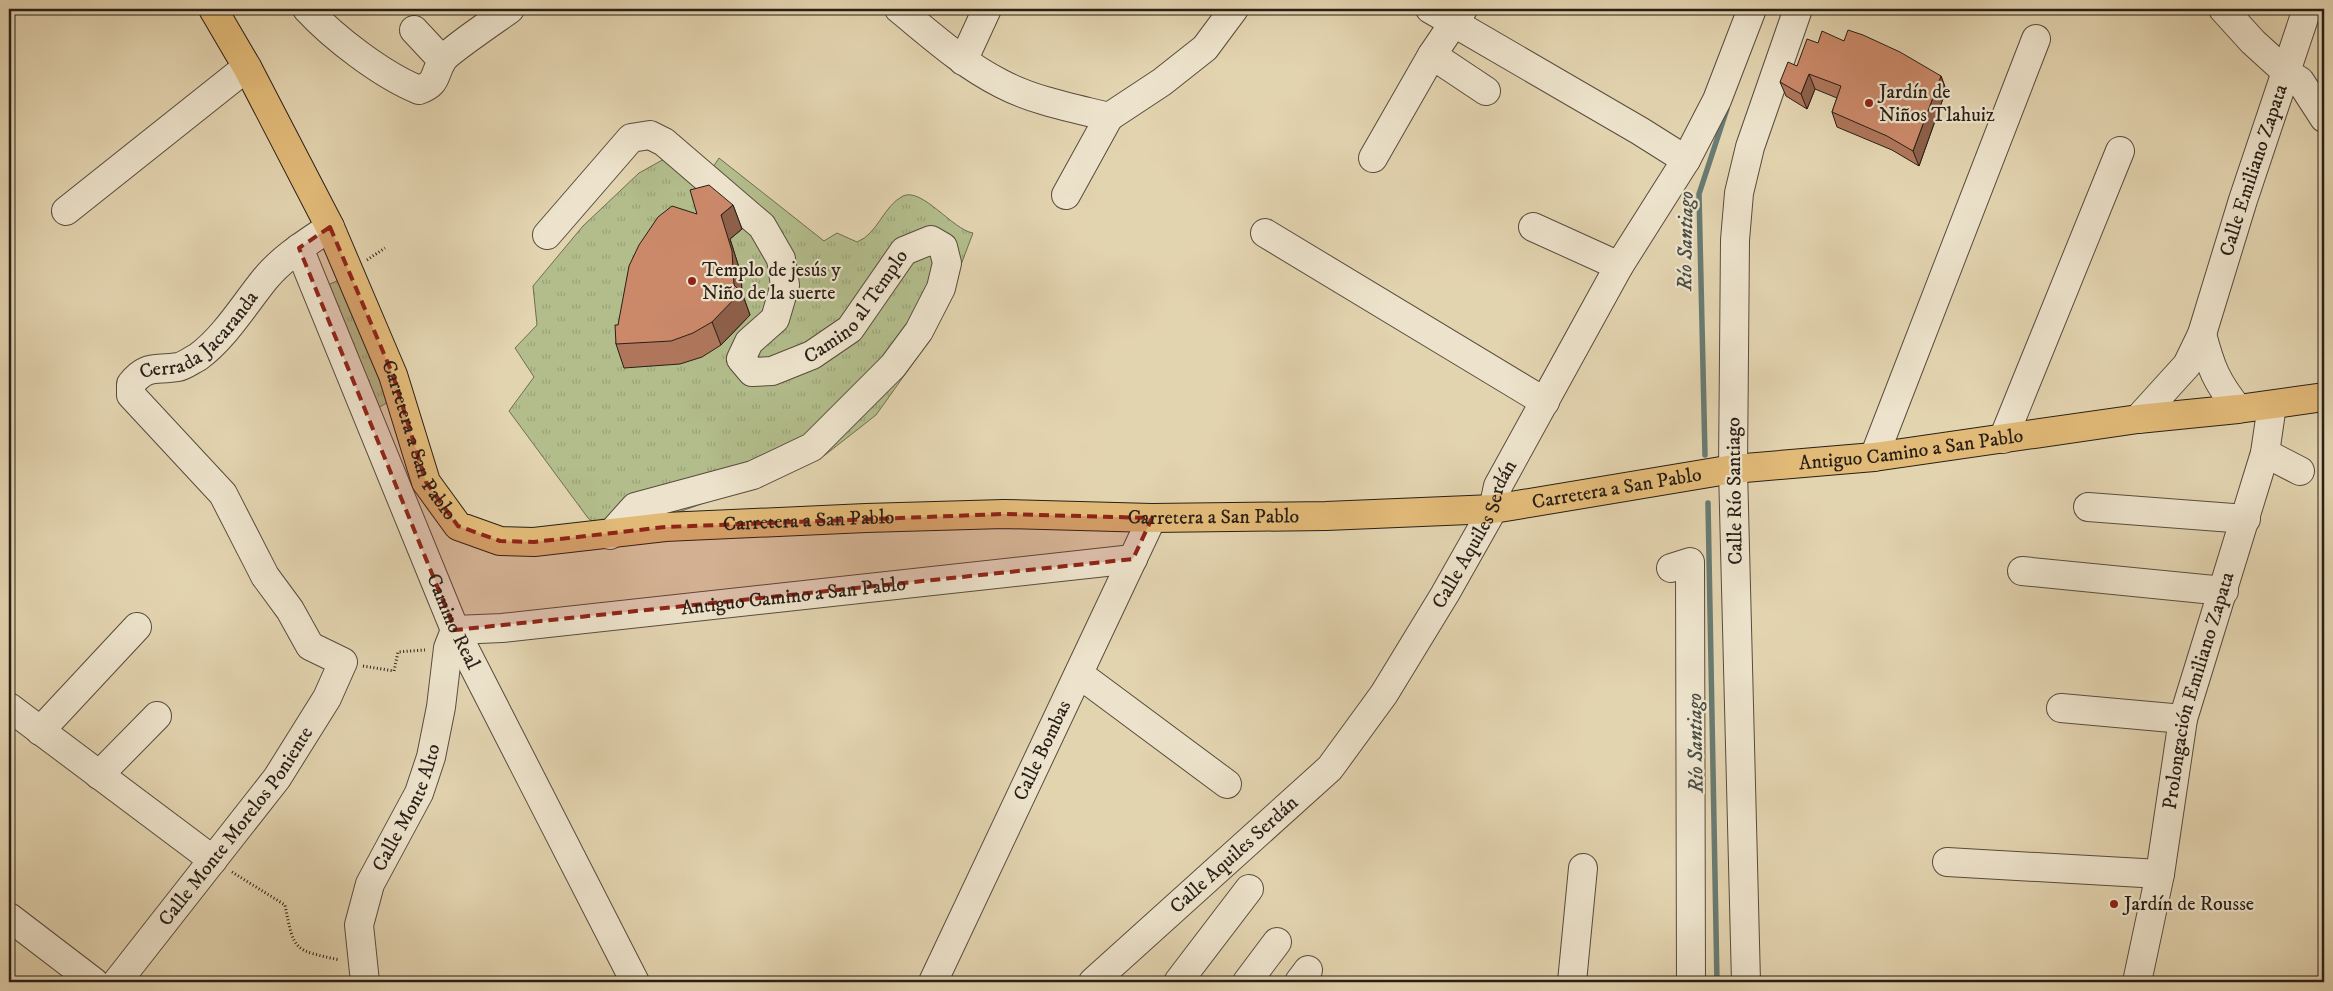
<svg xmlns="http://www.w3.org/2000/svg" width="2333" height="991" viewBox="0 0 2333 991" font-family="'IM FELL DW Pica',serif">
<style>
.park{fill:url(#park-tufts);stroke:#6e6e52}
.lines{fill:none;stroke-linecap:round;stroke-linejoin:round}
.stream{stroke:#697b72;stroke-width:5.5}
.minor-casing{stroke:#574c3d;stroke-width:30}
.major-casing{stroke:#281f17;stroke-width:30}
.path{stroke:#281f17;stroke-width:3;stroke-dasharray:1 2.5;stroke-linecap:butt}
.minor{stroke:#ede3cc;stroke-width:28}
.major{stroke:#e2ba78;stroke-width:28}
.wall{fill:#af765b;stroke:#281f17}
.shaded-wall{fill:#8e604a;stroke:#281f17}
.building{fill:#cb896a;stroke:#281f17}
.marked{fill:#8f2418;fill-opacity:0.2;stroke:#8f2418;stroke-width:4;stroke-dasharray:10 6;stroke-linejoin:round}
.poi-dot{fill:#8f2418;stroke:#ede3cc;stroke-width:2}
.labels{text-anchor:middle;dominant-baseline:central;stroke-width:4.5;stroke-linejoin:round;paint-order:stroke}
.poi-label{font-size:20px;fill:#281f17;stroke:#ede3cc;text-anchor:start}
.street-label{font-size:20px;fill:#281f17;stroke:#ede3cc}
.water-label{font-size:21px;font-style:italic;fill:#494d45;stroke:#ede3cc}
</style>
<defs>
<pattern id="park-tufts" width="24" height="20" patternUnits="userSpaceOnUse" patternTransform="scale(1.25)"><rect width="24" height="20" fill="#b3bd8c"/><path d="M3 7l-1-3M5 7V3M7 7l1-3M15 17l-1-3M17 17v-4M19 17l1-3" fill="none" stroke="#9aa278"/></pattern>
</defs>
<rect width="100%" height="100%" fill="#e3d4b0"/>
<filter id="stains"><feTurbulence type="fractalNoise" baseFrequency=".004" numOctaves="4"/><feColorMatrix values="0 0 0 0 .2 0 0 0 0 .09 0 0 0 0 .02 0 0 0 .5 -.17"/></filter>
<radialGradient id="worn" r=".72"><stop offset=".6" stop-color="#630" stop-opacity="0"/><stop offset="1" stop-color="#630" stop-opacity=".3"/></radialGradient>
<g class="park">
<path d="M675 153 707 176 719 158 824 241 837 233 857 242C878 234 883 206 903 196 922 187 953 230 973 233L942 315 926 345 876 415 825 455 777 477 662 518 598 526 588 518 509 411 534 377 515 348 537 325 533 286 583 226 639 173Z"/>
<polygon points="339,280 390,401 371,412 321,288"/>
</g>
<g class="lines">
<g class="stream">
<polyline points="1705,455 1699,194 1727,109"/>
<polyline points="1708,503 1717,982"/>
</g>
<g class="minor-casing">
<g id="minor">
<path d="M307 9C334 38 382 75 419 90 438 83 433 76 442 61 447 52 498 18 510 9"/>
<path d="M899 9C932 36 964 65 1002 84 1035 101 1073 108 1109 117L1162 82 1205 48 1234 9"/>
<polyline points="1430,9 1640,131 1686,160"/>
<polyline points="2223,9 2253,42 2286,72 2300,81 2324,118"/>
<polyline points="414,30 442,60"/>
<polyline points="1432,55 1486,91"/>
<polyline points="963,61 987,9"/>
<polyline points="1373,158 1432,55 1463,9"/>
<polyline points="1066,195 1109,117"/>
<polyline points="66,211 247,67"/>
<polyline points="1533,227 1619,266"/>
<polyline points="1265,233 1545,402"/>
<path id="s1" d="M547 235 631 138 650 135 664 142 762 226 781 259 785 285 775 319 749 342 741 359 752 372 772 371 812 355 850 329 904 251 931 240 943 247 947 263 941 288 919 331 893 366 812 447 753 475 635 507 610 535"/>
<path id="s2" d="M299 248 455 630 635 982"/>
<path d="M2202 334C2211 368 2216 381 2238 409"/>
<path id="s3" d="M2138 419 2187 365 2202 334 2243 200 2307 9"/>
<polyline points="2003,439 2120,151"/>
<polyline points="2265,453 2300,471"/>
<polyline points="1874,457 2036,39"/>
<polyline points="2088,507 2246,519"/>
<polyline points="1671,568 1690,562 1691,982"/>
<polyline points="2022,571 2224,591"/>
<polyline points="1079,674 1227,784"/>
<polyline points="9,707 213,860"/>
<polyline points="2061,708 2183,719"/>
<polyline points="40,731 137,627"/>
<polyline points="99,775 157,716"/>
<polyline points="1947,862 2160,874"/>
<polyline points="9,917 94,982"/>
<path id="s4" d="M117 982 277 778 327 698 343 662 310 646 290 610 265 576 223 494 131 395V384C147 364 155 371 178 367 184 366 192 360 198 357 225 337 244 305 265 279 282 258 308 242 330 227"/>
<path id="s5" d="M365 982 359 925 370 884 419 793 431 757 441 707 448 648 455 630 502 628 1133 559"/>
<path id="s6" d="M933 982 1152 518"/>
<path id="s7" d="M1093 982 1330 768 1384 694 1445 594 1493 509 1498 486 1619 266 1686 160 1717 100 1752 9"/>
<polyline points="1178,982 1249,889"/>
<polyline points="1247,982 1277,942"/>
<polyline points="1299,982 1308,970"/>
<polyline points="1572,982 1583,868"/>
<polyline points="1746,982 1733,469 1735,240 1739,193 1750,147 1798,9"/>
<path id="s8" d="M2137 982 2160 874 2183 719 2265 453 2272 405"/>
</g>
</g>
<g class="major-casing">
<g id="major">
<path id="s9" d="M213 9 247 67 330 227 393 375 426 482 458 526 500 541 534 542 665 527 866 518 1004 514 1152 518 1326 516 1493 509 1733 469 1874 457 2138 419 2238 409 2324 397"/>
</g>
</g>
<g class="path">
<polyline points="367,260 385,248"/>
<polyline points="363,666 394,671 398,652 425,650"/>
<path d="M232 872 285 905C294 952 294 950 340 960"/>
</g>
<use href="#minor" class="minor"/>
<use href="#major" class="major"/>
</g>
<g class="wall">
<polygon points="1844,41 1941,76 1946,90 1919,166 1892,150 1837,127 1832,112 1837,98 1815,89 1807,109 1786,96 1780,82 1797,66 1818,43"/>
<polygon points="733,205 742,229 730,239 741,274 742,293 750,315 721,345 702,357 680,364 624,368 616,344 618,325 697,214"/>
</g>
<g class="shaded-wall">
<polygon points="1809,74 1815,89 1807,109 1801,94"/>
<polygon points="1941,76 1946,90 1919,166 1913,151"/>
<polygon points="733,205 742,229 730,239 741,274 742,293 750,315 721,345 712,322 734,285 721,215"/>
</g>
<g class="building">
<polygon points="1848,30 1863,35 1900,52 1941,76 1913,151 1887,136 1832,112 1841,86 1809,74 1801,94 1780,82 1788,62 1797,66 1807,39 1818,43 1822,31 1844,41"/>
<polygon points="709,185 733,205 721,215 732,251 734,285 741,292 712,322 693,333 671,341 616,344 615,325 618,325 629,266 639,245 658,217 672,206 697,214 690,190"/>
</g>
<path class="marked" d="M330 227 393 375 426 482 458 526 500 541 534 542 665 527 1004 514 1152 518 1133 559 455 630 299 248Z"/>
<g class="poi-dot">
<circle cx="1869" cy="103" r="5"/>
<circle cx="692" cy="281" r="5"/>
<circle cx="2114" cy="904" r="5"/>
</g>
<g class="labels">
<g class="poi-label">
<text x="1879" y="92">Jardín de<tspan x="1879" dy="23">Niños Tlahuiz</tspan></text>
<text x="702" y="270">Templo de jesús y<tspan x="702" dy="23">Niño de la suerte</tspan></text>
<text x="2124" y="904">Jardín de Rousse</text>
</g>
<g class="street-label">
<text stroke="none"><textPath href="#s3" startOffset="279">Calle Emiliano Zapata</textPath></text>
<text stroke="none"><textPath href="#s1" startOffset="592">Camino al Templo</textPath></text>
<text stroke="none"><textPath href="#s4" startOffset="838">Cerrada Jacaranda</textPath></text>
<text stroke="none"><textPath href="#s9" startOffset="479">Carretera a San Pablo</textPath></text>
<text stroke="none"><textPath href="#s9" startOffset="2036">Antiguo Camino a San Pablo</textPath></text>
<text stroke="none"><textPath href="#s9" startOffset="1739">Carretera a San Pablo</textPath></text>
<text transform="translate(1735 491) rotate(-91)">Calle Río Santiago</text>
<text stroke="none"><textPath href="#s9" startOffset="1334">Carretera a San Pablo</textPath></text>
<text stroke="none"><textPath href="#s9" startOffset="929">Carretera a San Pablo</textPath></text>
<text stroke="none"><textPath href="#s7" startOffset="595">Calle Aquiles Serdán</textPath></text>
<text stroke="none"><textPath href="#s5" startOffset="711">Antiguo Camino a San Pablo</textPath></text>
<text stroke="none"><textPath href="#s2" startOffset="404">Camino Real</textPath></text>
<text stroke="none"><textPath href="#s8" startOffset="298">Prolongación Emiliano Zapata</textPath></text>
<text stroke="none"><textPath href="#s6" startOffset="256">Calle Bombas</textPath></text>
<text stroke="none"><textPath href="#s5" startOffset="185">Calle Monte Alto</textPath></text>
<text stroke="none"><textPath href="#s4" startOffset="196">Calle Monte Morelos Poniente</textPath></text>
<text stroke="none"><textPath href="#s7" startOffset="190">Calle Aquiles Serdán</textPath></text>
</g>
<g class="water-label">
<text transform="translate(1686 241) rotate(-89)">Río Santiago</text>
<text transform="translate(1696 743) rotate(-91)">Río Santiago</text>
</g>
</g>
<rect width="2333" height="991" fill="none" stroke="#e3d4b0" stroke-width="30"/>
<rect x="10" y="10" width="2313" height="971" fill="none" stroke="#281f17" stroke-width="2.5"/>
<rect x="15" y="15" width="2303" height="961" fill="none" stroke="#281f17"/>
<rect width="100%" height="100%" filter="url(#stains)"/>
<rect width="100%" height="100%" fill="url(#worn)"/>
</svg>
